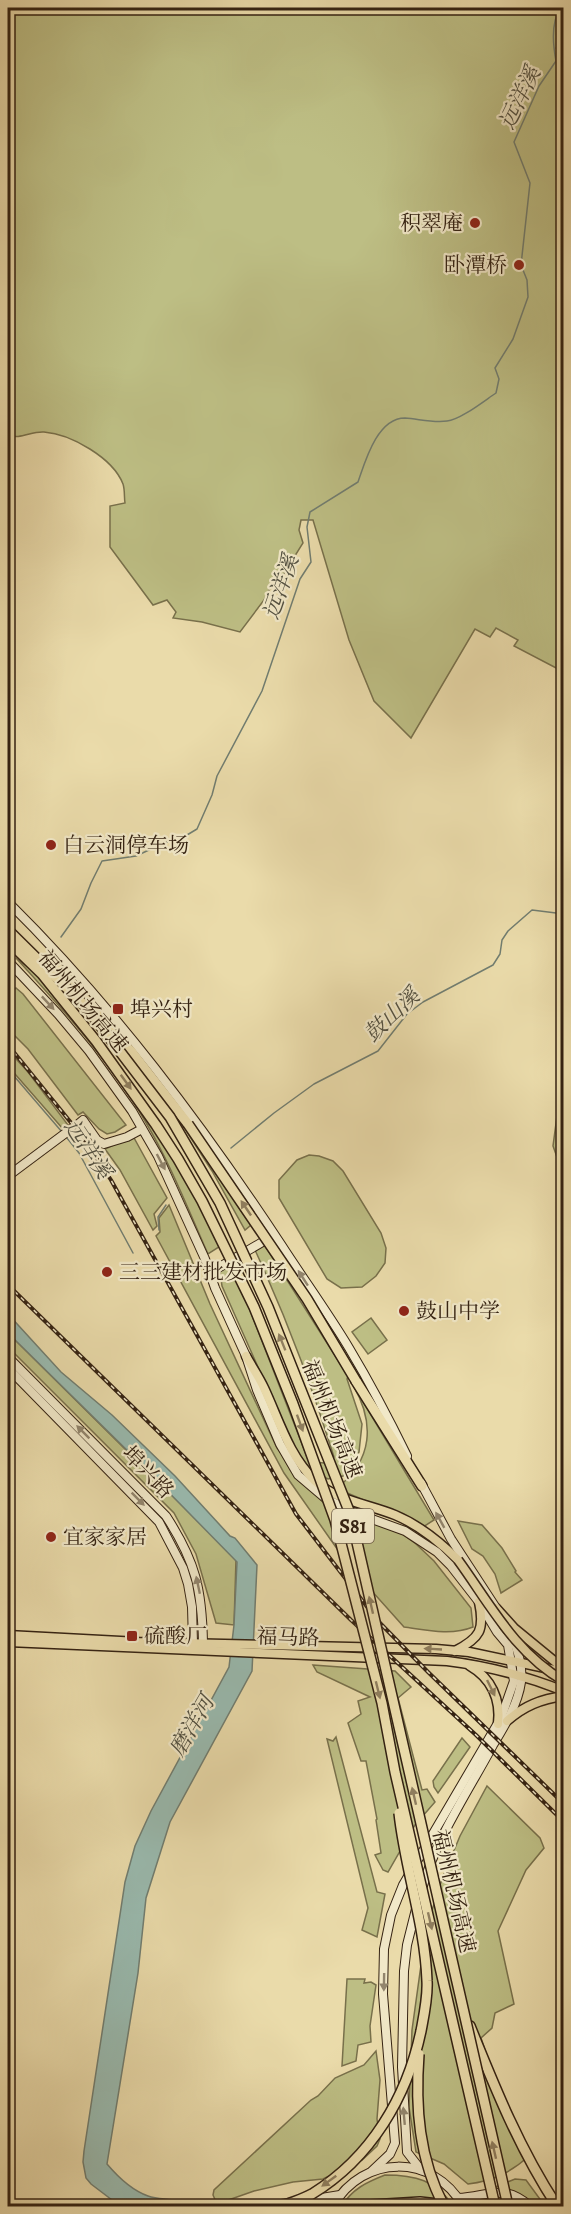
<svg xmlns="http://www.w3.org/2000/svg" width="571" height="2214" viewBox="0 0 571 2214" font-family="Alegreya,'Noto Serif SC',serif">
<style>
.green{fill:#bdbe84;stroke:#78704b;stroke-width:1.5}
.water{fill:#99baaf;stroke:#717d70;stroke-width:1.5}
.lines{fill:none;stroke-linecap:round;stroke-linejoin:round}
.stream{stroke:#717d70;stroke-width:1.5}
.secondary-casing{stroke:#342212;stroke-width:10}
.primary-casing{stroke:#342212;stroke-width:11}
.highway-casing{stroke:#342212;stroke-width:12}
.secondary{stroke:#f1e8c8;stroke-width:8}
.primary{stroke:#eadbaa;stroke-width:8}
.highway{stroke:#eadbaa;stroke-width:9}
.rail-casing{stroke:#342212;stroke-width:4}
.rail{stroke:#f1e8c8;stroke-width:1.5;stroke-dasharray:4.5;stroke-linecap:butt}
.primary-bridge-casing{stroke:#342212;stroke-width:11;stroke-linecap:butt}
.highway-bridge-casing{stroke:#342212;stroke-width:12;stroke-linecap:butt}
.primary-bridge{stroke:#eadbaa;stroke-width:8}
.highway-bridge{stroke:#eadbaa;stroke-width:9}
.oneway{fill:#92856d}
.oneway2{fill:#8f7e5e}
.poi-dot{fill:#8f2418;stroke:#f1e8c8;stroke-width:2}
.labels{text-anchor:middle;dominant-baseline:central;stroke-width:4.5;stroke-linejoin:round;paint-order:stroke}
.shield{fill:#f1e8c8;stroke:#6d5d49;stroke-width:1.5}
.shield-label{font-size:20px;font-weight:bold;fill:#342212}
.poi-label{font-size:21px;fill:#342212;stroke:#f1e8c8;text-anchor:start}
.street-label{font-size:21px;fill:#342212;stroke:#f1e8c8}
.water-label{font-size:22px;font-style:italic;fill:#525041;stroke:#f1e8c8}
</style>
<rect width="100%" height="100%" fill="#eadbaa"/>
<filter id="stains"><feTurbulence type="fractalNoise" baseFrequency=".00333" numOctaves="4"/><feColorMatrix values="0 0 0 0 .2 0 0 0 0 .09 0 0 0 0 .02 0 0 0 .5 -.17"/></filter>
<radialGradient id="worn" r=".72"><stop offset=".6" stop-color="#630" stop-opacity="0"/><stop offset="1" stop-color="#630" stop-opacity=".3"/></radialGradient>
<g class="green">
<path d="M8 8H563L564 665 560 670 514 646 518 640 496 628 490 637 475 629 411 738 374 701 349 640 313 520H301L299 530 303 543 283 575 276 577 264 600 240 632 202 622 173 618 176 612 167 600 153 605 110 547V506L125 503C124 497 125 490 123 484 113 458 71 434 44 432 31 431 20 440 8 435Z"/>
<path d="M16 958 34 972 70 1011 152 1122 187 1177 222 1245 208 1254C188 1209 170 1163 145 1121 111 1063 61 1007 16 958Z"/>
<polygon points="16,988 23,994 126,1125 115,1132 107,1134 99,1129 83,1112 78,1115 28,1049 8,1029 8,993"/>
<polygon points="8,1050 28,1072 68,1125 63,1129 8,1066"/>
<polygon points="563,1071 564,1174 563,1174 553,1146"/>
<polygon points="176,1115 251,1225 245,1230 212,1171"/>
<polygon points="133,1136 167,1198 154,1214 157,1226 153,1230 120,1170 105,1149"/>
<polygon points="309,1155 319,1156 333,1161 343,1171 381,1233 386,1248 385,1263 376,1276 362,1287 341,1288 327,1279 279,1198 279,1180 297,1160"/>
<polygon points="169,1205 210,1304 277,1448 295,1471 326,1500 340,1553 284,1473 156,1236 160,1232 159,1218"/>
<path d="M264 1244 348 1376 347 1379 362 1424 359 1452 343 1476 328 1479 312 1471 294 1448 222 1286 220 1272 232 1264 309 1462 325 1463 334 1457C312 1386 286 1317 255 1250Z"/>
<polygon points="371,1318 387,1340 368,1354 352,1332"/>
<polygon points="8,1333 236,1559 234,1625 216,1623 196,1554 174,1513 8,1347"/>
<path d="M353 1385 434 1520 423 1527C396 1509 365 1503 337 1488 373 1460 375 1423 353 1385Z"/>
<path d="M356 1515 404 1535 416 1544 434 1561 471 1608 473 1627C451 1636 426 1630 404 1627L370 1589Z"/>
<polygon points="458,1521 482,1525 502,1548 516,1571 515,1572 522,1580 501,1593 495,1574 483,1556 472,1549"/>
<polygon points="313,1665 395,1671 411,1687 398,1698 422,1790 427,1789 435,1802 415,1825 388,1872 383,1870 375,1855 381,1853 376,1820 377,1819 366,1761 361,1761 348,1723 361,1714 358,1701 370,1697 317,1672"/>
<polygon points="336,1737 377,1892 385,1894 377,1937 362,1930 368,1908 327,1739 333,1741"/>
<polygon points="462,1738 470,1747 438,1793 434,1787 433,1781"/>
<path d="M487 1786 540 1838 544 1848 526 1870 498 1931 514 2004 495 2013 492 2028 481 2038 490 2065 529 2156C510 2173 493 2181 468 2184L444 2164 416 2152 409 2107 412 2030 426 1929 442 1879 460 1836Z"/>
<polygon points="347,1979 365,1979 364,1983 371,1982 376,1985 370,2026 371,2042 358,2045 356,2061 342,2066"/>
<polygon points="376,2051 380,2080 377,2119 380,2139 377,2146 362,2160 323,2179 293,2182 254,2191 217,2204 213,2195 214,2190 311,2100 318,2096 335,2078 364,2065"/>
<path d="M385 2175C415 2175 436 2180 453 2206H342C352 2189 367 2182 385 2175Z"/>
<polygon points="515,2179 526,2180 545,2206 480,2206 476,2195"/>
</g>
<path class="water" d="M8 1314 61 1372 112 1415 175 1476 230 1536 235 1538 257 1565 252 1671 170 1822 146 1898 138 1973 107 2164C118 2177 131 2190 148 2196 162 2201 175 2197 188 2206H120L91 2184 86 2178 83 2162 84 2151 125 1882 135 1846 151 1811 229 1667 234 1625 237 1562 139 1462 8 1333Z"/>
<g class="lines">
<g class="stream">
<polyline points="556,48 564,46"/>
<polyline points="564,726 557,770 564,769"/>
<path d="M61 937 81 909 91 883 102 861 136 856 164 843 182 838 197 829 212 795 217 776 262 691 300 579 311 562 307 527 310 512 358 482C365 462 377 418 405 418 419 419 433 423 447 421 460 420 484 401 496 393L499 379 495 368 513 339 528 297 527 280 521 265 530 183 514 142 539 86 556 61C553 45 551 21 561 8"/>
<polyline points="8,990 12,987"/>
<polyline points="8,1069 62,1132"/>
<polyline points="67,1138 79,1153 133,1253"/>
<polyline points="231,1148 274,1113 314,1084 378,1051 407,1014 423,1002 493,965 500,954 502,940 508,931 532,910 564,914"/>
<polyline points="159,1230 158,1217 166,1205"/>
</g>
<g class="secondary-casing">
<g id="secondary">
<path d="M8 902C113 1006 201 1123 282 1246 304 1280 328 1313 349 1348 370 1383 389 1419 407 1456"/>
<polyline points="8,961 58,1014 89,1051 132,1111 158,1156 205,1259 215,1288 246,1356 257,1390 280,1444 298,1475 325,1498 358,1514 405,1531 437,1552 451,1566 479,1602 497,1632 508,1645 514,1681 501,1718 403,1885 391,1915 384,1949 383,1994 395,2143 390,2154 372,2171"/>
<polyline points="77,1125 83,1120 97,1140 104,1144 127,1137 142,1129"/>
<polyline points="8,1176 71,1129"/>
<polyline points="211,1272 271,1237"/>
<path d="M8 1357 166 1516C196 1562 202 1590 203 1643"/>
<polyline points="8,1368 159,1522 183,1568 188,1584 192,1607 193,1643"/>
<polyline points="421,1483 451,1539 498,1611"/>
<path d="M422 1889C435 1840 469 1790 493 1745 504 1727 518 1704 521 1682 523 1669 518 1649 512 1638"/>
<polyline points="416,1909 407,1945 404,1971 402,2067 407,2152 421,2170"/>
<path d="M458 2198C490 2196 504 2183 530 2206"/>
<polyline points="303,2201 340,2195"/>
<polyline points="268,2206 288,2203"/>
<path d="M333 2206C363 2154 433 2153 463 2206"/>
</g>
</g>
<g class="primary-casing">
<g id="primary">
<path d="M246 1356C252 1367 259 1377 264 1388 279 1420 289 1456 315 1481 337 1501 368 1504 395 1515 419 1525 439 1541 458 1560"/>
<polyline points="496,1608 514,1628 564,1669"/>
<polyline points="8,1635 139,1642 436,1649 469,1652 564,1672"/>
<path d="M8 1642 447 1661C488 1666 526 1676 564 1691"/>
<path d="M455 1651C480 1638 485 1630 479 1602"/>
<path d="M470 1666C491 1678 501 1699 498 1724"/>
<path d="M507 1721C524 1706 541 1699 564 1696"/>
</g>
</g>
<g class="highway-casing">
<g id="highway">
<polyline points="100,1021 131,1051 188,1124"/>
<polyline points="356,1381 422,1486"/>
<path d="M470 2026C495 2088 520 2150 557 2206"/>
<polyline points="354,2206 420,2202 457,2206"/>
</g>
</g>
<use href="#secondary" class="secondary"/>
<use href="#primary" class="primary"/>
<use href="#highway" class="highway"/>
<g class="rail-casing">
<g id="rail">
<polyline points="8,1045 81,1135 111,1180 296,1514 378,1621 428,1672 564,1804"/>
<polyline points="8,1285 351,1620 476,1735 564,1822"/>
</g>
</g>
<use href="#rail" class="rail"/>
<g class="primary-bridge-casing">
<path id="primary-bridge" d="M458 1560C490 1604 515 1653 564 1681"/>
</g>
<g class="highway-bridge-casing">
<g id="highway-bridge">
<polyline points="8,930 86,1007 170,1117 220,1203 268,1307 351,1516 508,2206"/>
<polyline points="8,941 42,974 96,1041 156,1125 178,1159 202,1201 254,1307 293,1404 335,1520 382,1703 395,1772 495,2206"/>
<polyline points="188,1124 307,1299 356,1381"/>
<path d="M419 2054C415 2107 419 2159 444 2206"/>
<path d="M283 2206C292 2202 303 2199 312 2194 371 2158 407 2097 421 2031 424 2015 428 1997 427 1981 425 1924 405 1869 399 1813"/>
</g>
</g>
<use href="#primary-bridge" class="primary-bridge"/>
<use href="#highway-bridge" class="highway-bridge"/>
</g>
<defs><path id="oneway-solid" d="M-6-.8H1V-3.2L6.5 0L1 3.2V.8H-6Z" transform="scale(1.5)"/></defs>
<g class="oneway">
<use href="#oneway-solid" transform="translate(48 1003) rotate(47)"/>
<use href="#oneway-solid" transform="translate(161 1162) rotate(62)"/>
<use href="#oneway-solid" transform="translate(303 1278) rotate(-123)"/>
<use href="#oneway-solid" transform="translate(83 1432) rotate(-135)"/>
<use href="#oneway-solid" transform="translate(138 1499) rotate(45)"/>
<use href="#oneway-solid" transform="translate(440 1520) rotate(-119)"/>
<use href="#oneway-solid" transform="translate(198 1585) rotate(-102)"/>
<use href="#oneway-solid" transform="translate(384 1982) rotate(91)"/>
<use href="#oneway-solid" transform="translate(404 2116) rotate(-95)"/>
</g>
<g class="oneway2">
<use href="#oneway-solid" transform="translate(126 1082) rotate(54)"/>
<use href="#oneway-solid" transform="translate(246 1208) rotate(-124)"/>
<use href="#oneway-solid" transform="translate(282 1342) rotate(-112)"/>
<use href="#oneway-solid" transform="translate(300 1423) rotate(70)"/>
<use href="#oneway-solid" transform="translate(371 1605) rotate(-103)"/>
<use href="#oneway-solid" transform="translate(433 1649) rotate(-177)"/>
<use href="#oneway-solid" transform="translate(491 1688) rotate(64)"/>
<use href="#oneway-solid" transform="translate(378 1690) rotate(76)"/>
<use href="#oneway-solid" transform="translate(414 1796) rotate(-103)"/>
<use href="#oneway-solid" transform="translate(430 1921) rotate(77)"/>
<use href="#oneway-solid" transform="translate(494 2150) rotate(-103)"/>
<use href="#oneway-solid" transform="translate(329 2181) rotate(144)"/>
</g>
<g class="poi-dot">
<circle cx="475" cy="223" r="6"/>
<circle cx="519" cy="265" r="6"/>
<circle cx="51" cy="845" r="6"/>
<rect x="112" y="1003" width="12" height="12" rx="3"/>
<circle cx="107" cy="1272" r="6"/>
<circle cx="404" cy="1311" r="6"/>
<circle cx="51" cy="1537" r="6"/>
<rect x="126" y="1630" width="12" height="12" rx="3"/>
</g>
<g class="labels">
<rect class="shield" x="332" y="1509" width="42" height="34" rx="4.5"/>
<g class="shield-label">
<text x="353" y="1526">S81</text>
</g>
<g class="poi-label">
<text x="463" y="223" text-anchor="end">积翠庵</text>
<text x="507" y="265" text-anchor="end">卧潭桥</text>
<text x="63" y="845">白云洞停车场</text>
<text x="130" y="1009">埠兴村</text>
<text x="119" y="1272">三三建材批发市场</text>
<text x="416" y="1311">鼓山中学</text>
<text x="63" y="1537">宜家家居</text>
<text x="144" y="1636">硫酸厂</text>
</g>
<g class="street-label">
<text transform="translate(83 1001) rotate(50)">福州机场高速</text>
<text transform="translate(332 1419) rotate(68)">福州机场高速</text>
<text transform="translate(148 1472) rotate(46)">埠兴路</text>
<text transform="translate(288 1637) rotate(2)">福马路</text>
<text transform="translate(454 1891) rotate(77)">福州机场高速</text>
</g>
<g class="water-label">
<text transform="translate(520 98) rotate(-64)">远洋溪</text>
<text transform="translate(281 587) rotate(-71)">远洋溪</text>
<text transform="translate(392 1015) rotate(-43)">鼓山溪</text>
<text transform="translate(88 1149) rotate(56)">远洋溪</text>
<text transform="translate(192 1726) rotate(-60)">磨洋河</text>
</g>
</g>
<rect width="571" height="2214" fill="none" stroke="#eadbaa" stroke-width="30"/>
<rect x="9" y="9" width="553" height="2196" fill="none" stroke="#342212" stroke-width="3"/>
<rect x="15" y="15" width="541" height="2184" fill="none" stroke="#342212" stroke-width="1.5"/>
<rect width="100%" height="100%" filter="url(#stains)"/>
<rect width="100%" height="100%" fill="url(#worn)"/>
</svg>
